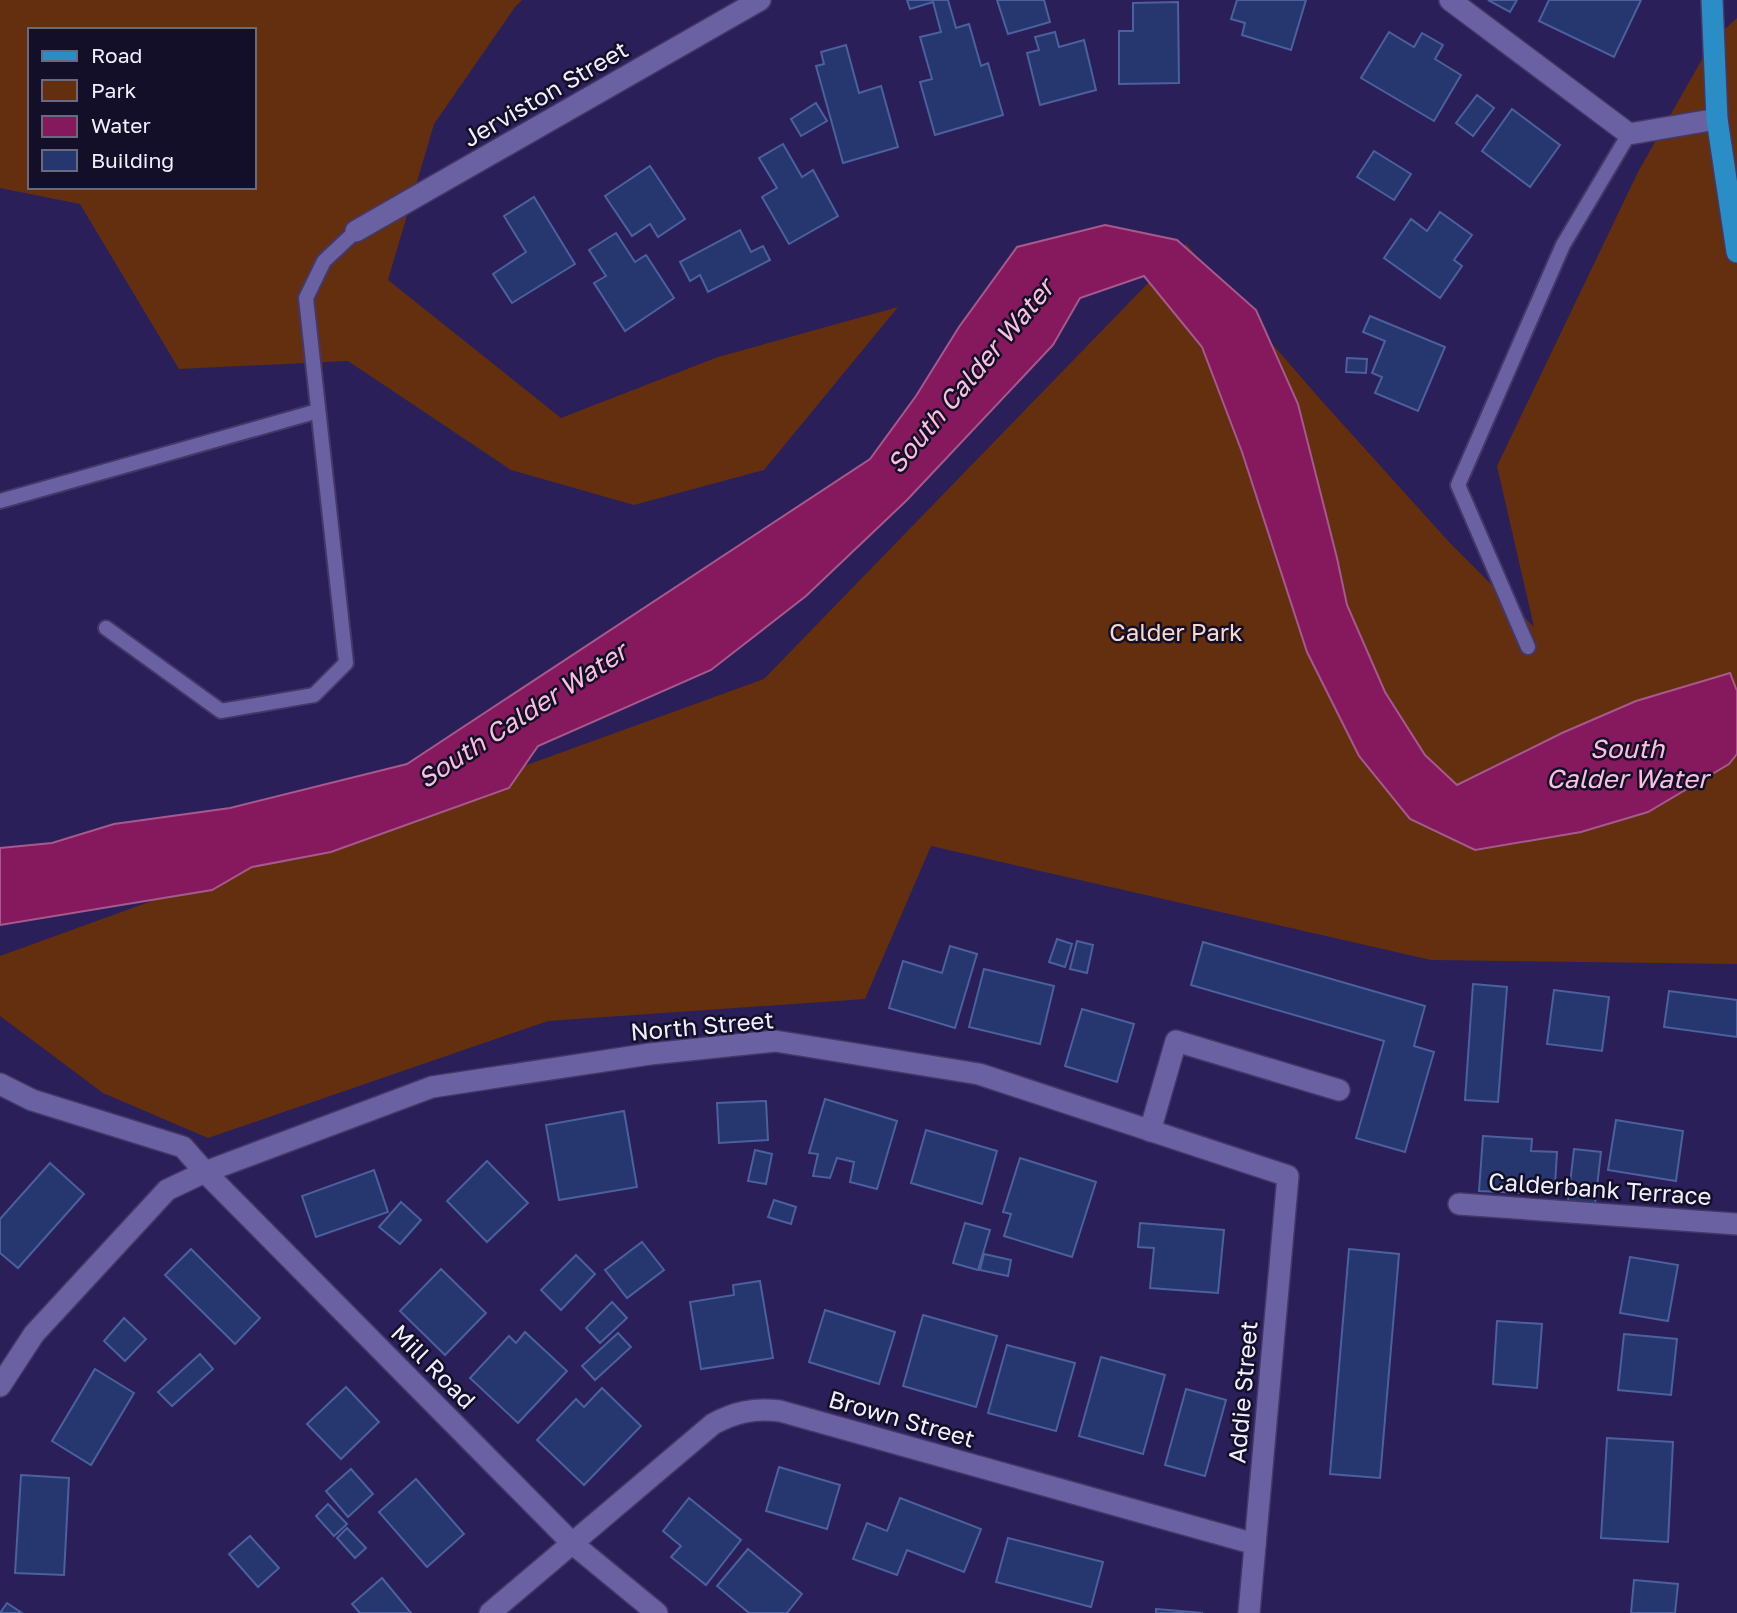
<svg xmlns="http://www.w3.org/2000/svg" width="1737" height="1613" viewBox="0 0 1737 1613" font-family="'Golos Text',sans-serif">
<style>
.green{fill:#632f0f;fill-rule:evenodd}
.water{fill:#86195d;stroke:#a6598d;stroke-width:2}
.building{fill:#263770;stroke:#4b609c;stroke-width:2}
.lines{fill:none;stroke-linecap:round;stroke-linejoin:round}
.lane-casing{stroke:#453767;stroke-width:18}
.street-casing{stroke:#453767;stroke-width:24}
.primary-casing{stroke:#453767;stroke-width:24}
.lane{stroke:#6961a2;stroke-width:14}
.street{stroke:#6961a2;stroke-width:21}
.primary{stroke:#2b8dc5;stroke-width:21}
.labels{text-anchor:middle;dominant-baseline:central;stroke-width:5;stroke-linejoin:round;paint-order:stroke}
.street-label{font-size:24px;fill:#f0effe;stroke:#130f28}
.park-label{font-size:24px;fill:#f7dacc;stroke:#130f28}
.water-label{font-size:26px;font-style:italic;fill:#fac0dc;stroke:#130f28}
</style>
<rect width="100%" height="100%" fill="#2b1f59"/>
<g class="green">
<path d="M0 0H522L515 7 434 124 388 280 561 418 718 357 898 307 764 470 634 505 511 470 348 361 179 369 80 204 0 188ZM30 30H254V187H30Z"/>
<polygon points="1737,18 1737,964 1431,960 931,846 865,999 548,1021 208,1138 103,1093 0,1016 0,956 764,679 1186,244 1320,399 1449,542 1534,627 1497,466 1638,172 1713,40"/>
</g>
<polygon class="water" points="1105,225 1177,240 1256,310 1298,404 1337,558 1347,605 1385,692 1425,755 1457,785 1562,733 1636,701 1730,673 1737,691 1737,754 1729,764 1648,812 1581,832 1475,850 1410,819 1359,756 1307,652 1242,452 1202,347 1144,276 1080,298 1053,345 907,500 806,596 711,670 538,746 509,788 331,852 252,867 212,890 0,925 0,848 52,843 114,824 230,808 407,764 870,459 916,396 959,327 1017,247"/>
<g class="building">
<polygon points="907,0 948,0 956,28 969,24 981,66 988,63 1003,115 935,135 920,82 932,79 920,37 941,32 933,2 910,9"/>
<polygon points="997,0 1044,0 1050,22 1008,34"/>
<polygon points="1237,0 1306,0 1291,50 1242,35 1245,23 1231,19"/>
<polygon points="1488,0 1517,0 1510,12"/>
<polygon points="1549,0 1641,0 1614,57 1539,21"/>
<polygon points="1178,2 1179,83 1119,84 1119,31 1133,31 1133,3"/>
<polygon points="1055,32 1059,47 1084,40 1096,90 1040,105 1027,53 1039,50 1035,37"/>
<polygon points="1389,32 1414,47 1422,33 1443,45 1435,59 1461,75 1434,121 1361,78"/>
<polygon points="846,45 859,93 881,86 898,147 843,163 816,66 824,64 821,52"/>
<polygon points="1477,95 1494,108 1473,136 1456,123"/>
<polygon points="816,103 827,121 801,136 791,119"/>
<polygon points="1512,109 1560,145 1530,187 1482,151"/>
<polygon points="783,144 802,177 813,170 838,216 789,244 762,197 777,188 759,158"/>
<polygon points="1374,151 1411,174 1394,200 1357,177"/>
<polygon points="650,166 685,219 658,237 650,224 632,236 605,196"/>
<polygon points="534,197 575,264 512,303 493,274 526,252 504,216"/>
<polygon points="1440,212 1472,235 1454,260 1462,266 1440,298 1384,258 1411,219 1427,231"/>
<polygon points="740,230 751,252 763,246 770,260 708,292 700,275 690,281 680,262"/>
<polygon points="616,233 635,262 646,255 674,298 625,331 594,283 606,276 589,250"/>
<polygon points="1370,316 1445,347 1418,411 1375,393 1382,377 1372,373 1385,341 1363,332"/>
<polygon points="1347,358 1367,359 1366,373 1346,372"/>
<polygon points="1057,939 1072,944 1065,967 1049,962"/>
<polygon points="1077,941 1093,945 1087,973 1070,969"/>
<polygon points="1203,942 1425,1006 1414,1046 1434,1052 1405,1152 1356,1138 1384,1041 1191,985"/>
<polygon points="950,946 977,954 955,1028 889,1008 903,961 942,973"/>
<polygon points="984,969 1054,986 1040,1044 969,1027"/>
<polygon points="1473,984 1507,987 1498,1102 1465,1100"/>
<polygon points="1554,990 1609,997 1602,1051 1547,1044"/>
<polygon points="1669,991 1737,1000 1737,1037 1664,1027"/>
<polygon points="1082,1009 1134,1024 1117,1082 1065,1066"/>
<polygon points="825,1099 897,1121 877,1189 850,1182 854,1162 837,1158 830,1178 813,1176 818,1154 809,1153"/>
<polygon points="766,1101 768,1140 719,1143 717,1103"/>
<polygon points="624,1111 637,1187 559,1200 546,1125"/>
<polygon points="1616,1120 1683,1131 1676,1181 1608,1170"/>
<polygon points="926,1130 997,1151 982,1204 911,1183"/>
<polygon points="1483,1136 1532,1139 1531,1151 1557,1152 1555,1185 1522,1182 1521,1193 1479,1191"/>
<polygon points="1574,1149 1601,1152 1595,1204 1568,1201"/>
<polygon points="755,1150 772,1154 766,1184 748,1181"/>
<polygon points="1020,1158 1096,1182 1072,1257 1004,1236 1011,1214 1003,1212"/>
<polygon points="487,1161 528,1203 487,1242 447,1201"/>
<polygon points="50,1163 84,1194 18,1268 0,1253 0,1219"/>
<polygon points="374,1170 388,1212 316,1237 302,1196"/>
<polygon points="774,1200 796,1207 791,1224 768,1217"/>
<polygon points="401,1202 421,1220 400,1244 379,1227"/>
<polygon points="965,1223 990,1230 978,1270 953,1263"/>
<polygon points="1140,1223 1224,1230 1218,1293 1150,1288 1154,1248 1138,1247"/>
<polygon points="642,1242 664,1270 627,1298 605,1270"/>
<polygon points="191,1249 260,1318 235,1344 165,1275"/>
<polygon points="1349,1249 1399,1254 1380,1478 1330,1474"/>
<polygon points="984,1254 1011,1260 1008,1276 980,1270"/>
<polygon points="576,1255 595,1274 561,1310 541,1290"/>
<polygon points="1630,1257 1678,1265 1668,1321 1620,1313"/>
<polygon points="441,1269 486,1313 445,1355 400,1311"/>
<polygon points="760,1281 773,1358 701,1369 690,1302 734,1295 733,1285"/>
<polygon points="612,1302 627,1318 600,1343 586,1328"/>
<polygon points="825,1310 895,1332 879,1384 809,1362"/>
<polygon points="923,1315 997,1336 976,1407 903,1386"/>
<polygon points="124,1318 146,1339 125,1361 104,1341"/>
<polygon points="1497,1321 1542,1324 1537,1388 1493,1384"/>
<polygon points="525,1332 567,1371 518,1423 470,1378 509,1336 516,1343"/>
<polygon points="618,1333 631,1347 595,1380 582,1366"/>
<polygon points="1624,1334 1677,1339 1671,1395 1618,1390"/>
<polygon points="1007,1345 1075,1363 1056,1431 988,1413"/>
<polygon points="200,1354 213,1369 172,1406 158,1392"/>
<polygon points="1101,1357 1165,1375 1143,1454 1079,1436"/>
<polygon points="95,1369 134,1393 91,1465 52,1441"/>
<polygon points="346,1387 379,1422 341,1459 307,1424"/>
<polygon points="602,1388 641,1426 584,1485 537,1440 576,1399 584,1407"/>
<polygon points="1186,1389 1226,1400 1205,1476 1165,1465"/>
<polygon points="1607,1438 1673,1442 1668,1542 1601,1538"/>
<polygon points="779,1467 840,1485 827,1529 766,1511"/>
<polygon points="351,1469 373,1494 348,1517 326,1491"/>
<polygon points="21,1475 69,1478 64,1575 15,1573"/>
<polygon points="416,1479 464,1534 427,1567 379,1512"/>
<polygon points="689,1498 741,1540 706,1585 671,1557 681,1546 663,1531"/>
<polygon points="900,1498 981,1529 964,1572 907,1550 897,1575 853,1559 867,1523 887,1531"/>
<polygon points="328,1504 347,1524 334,1536 316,1516"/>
<polygon points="347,1528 366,1548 355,1558 337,1538"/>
<polygon points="250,1536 279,1568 258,1587 229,1554"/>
<polygon points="1008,1538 1103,1562 1091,1607 996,1582"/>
<polygon points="748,1549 802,1594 787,1613 749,1613 717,1586"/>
<polygon points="382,1578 411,1613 360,1613 352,1604"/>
<polygon points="1634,1580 1678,1584 1675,1613 1631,1613"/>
<polygon points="7,1603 22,1613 0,1613"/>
<polygon points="1156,1609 1203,1613 1156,1613"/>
</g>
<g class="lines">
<g class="lane-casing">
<g id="lane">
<polyline points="0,501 318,411"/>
<polyline points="106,628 221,711 314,695 346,663 306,298 324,261 356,231"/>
<polyline points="1528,647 1458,485 1563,245 1629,134"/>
</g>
</g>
<g class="street-casing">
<g id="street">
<polyline points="1450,0 1629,134 1717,119"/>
<polyline points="356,231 760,0"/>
<polyline points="0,1084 32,1100 183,1147 205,1172 573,1544 657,1613"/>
<polyline points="1150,1131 1176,1041 1339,1090"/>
<polyline points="1459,1204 1737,1224"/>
<polyline points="0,1386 34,1334 167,1190 205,1172 432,1087 650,1054 775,1041 979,1074 1288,1176 1249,1613"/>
<path d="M490 1613 713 1424C735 1412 754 1408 780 1411L1255 1544"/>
</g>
</g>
<g class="primary-casing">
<polyline id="primary" points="1712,0 1717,119 1737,252"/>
</g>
<use href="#lane" class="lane"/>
<use href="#street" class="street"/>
<use href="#primary" class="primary"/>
</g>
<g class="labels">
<g class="street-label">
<text transform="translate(545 93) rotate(-30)">Jerviston Street</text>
<text transform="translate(702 1025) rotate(-5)">North Street</text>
<text transform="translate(1600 1188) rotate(4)">Calderbank Terrace</text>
<text transform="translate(434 1366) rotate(45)">Mill Road</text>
<text transform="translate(1242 1392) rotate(-85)">Addie Street</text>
<text transform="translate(902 1418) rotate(16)">Brown Street</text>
</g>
<g class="park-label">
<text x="1176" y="631">Calder Park</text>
</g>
<g class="water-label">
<text transform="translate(970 376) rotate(-50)">South Calder Water</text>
<text transform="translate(522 715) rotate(-33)">South Calder Water</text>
<text x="1627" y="748">South<tspan x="1627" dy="30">Calder Water</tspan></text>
</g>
</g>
<rect x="28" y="28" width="228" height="161" fill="#130f28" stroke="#6b697e" stroke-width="2"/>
<rect x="42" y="51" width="35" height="10" fill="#2b8dc5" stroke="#6b697e" stroke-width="2"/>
<text x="91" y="63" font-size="21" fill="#f0effe">Road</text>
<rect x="42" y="80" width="35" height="21" fill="#632f0f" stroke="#6b697e" stroke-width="2"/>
<text x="91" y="98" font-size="21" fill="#f0effe">Park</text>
<rect x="42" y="116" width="35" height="21" fill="#86195d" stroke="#6b697e" stroke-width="2"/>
<text x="91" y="133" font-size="21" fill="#f0effe">Water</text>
<rect x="42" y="150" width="35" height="21" fill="#263770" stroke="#6b697e" stroke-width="2"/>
<text x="91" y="168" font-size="21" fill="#f0effe">Building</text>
</svg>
